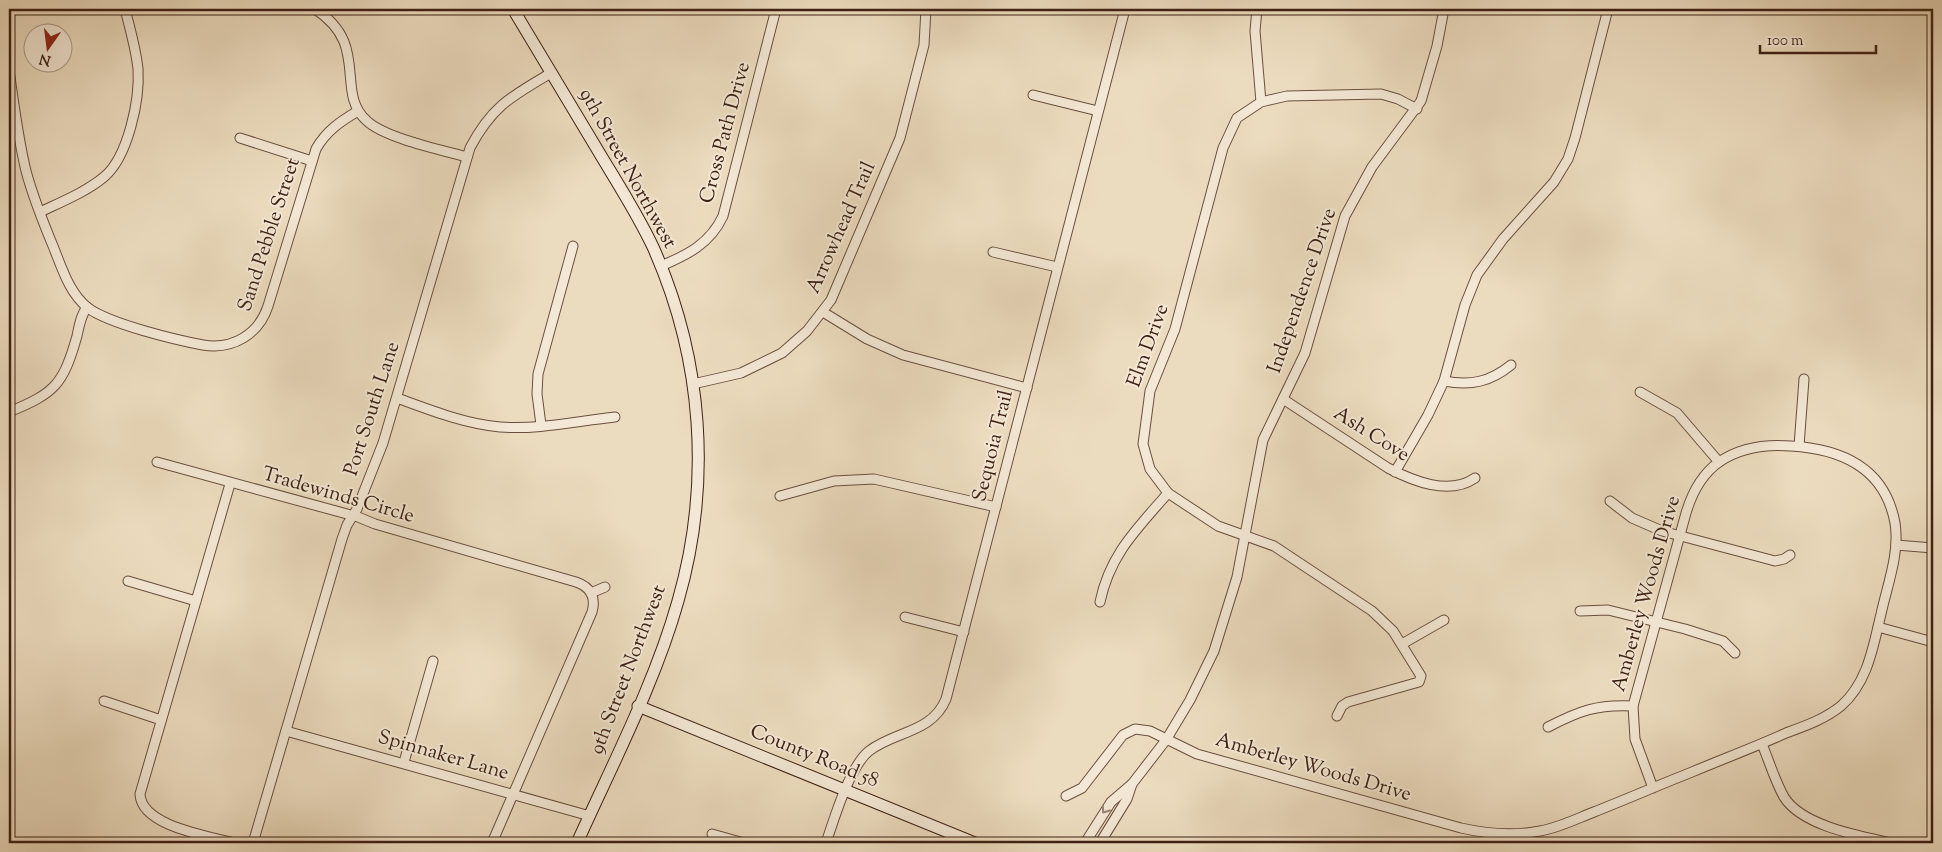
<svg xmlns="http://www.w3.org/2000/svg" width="1942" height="852" viewBox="0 0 1942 852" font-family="'Sorts Mill Goudy',serif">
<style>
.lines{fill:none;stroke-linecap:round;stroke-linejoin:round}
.street-casing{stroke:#6a4f3f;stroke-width:11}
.secondary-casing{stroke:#3e2014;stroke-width:13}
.street{stroke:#f3e8d5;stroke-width:9}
.secondary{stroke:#f3e8d5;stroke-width:11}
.oneway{stroke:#988474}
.labels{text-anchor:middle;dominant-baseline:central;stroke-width:4;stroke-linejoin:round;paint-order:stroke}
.street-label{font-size:20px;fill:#3e2014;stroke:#f3e8d5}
</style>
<rect width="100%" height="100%" fill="#ecdcbf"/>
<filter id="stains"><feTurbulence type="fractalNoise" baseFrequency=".004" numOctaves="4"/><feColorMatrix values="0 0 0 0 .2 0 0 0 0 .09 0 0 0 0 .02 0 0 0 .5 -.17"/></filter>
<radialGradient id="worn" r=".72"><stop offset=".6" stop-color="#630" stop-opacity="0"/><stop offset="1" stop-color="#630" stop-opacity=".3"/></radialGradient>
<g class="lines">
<g class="street-casing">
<g id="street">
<path d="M315 9C371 45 334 92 367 121 385 138 442 150 467 157"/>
<polyline points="1257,9 1255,31 1261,102"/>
<path d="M9 70C14 104 18 138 26 171 33 197 43 222 53 246 62 268 69 293 88 308 110 324 176 340 203 345 233 350 259 334 268 306L316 149C326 131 341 121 358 111"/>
<polyline points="1033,95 1098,111"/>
<polyline points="240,138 312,161"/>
<path d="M40 212C61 202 86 192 104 177 128 157 140 100 138 69 136 49 130 29 125 9"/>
<polyline points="993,252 1057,267"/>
<path d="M661 266C687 255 710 244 723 216L776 9"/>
<polyline points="823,312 867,339 903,355 1027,388"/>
<path d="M1444 381C1471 386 1490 382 1511 365"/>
<polyline points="693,384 741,373 782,353 807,331 831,300 900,138 924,45 926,9"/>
<polyline points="1640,392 1677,413 1719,462"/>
<path d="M397 398C430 410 465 424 500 427 538 430 577 421 615 417"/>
<path d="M1283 399 1388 468C1413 481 1449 496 1475 478"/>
<path d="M9 412C55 393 63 385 77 336 79 326 81 315 87 307"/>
<polyline points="541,425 537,394 538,374 573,246"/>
<polyline points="1799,446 1804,379"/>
<path d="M157 462 358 517 375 524 576 582C591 587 596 598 592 612L492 843"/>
<polyline points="1395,472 1428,415 1444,381 1465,305 1477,275 1503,239 1554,182 1568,159 1575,138 1608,9"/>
<path d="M230 484 140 794C141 826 208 836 234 843"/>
<polyline points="780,496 834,481 874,479 996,507"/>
<polyline points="1610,501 1632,518 1662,531 1775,561 1784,559 1790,555"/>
<polyline points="1896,545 1933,548"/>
<polyline points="128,581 196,601"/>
<polyline points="591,593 605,587"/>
<path d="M1100 602C1110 554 1137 529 1168 493"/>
<polyline points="1580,611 1608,610 1685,629 1723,641 1735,653"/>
<polyline points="905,617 964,632"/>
<polyline points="1878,627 1933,642"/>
<polyline points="1402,644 1444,620"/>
<polyline points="104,701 161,720"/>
<polyline points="1337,716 1342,706 1348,702 1419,682 1421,676 1393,631 1372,611 1274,546 1218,526 1168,493 1150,469 1143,444 1150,391 1175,329 1223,148 1237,118 1261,102 1287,96 1381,94 1398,99 1417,109"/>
<path d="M1548 727C1579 711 1597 704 1633 706"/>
<polyline points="286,731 590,816"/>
<path d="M1762 744C1769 761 1775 781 1784 797 1802 826 1860 836 1891 843"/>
<polyline points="404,762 433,661"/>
<path d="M1066 796 1082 788 1123 735 1135 729 1150 731 1197 754 1461 828C1487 834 1513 836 1540 831 1558 828 1576 819 1594 812 1627 799 1659 785 1692 772 1723 759 1755 747 1786 733 1805 726 1825 719 1841 706 1868 682 1873 647 1881 614 1887 586 1900 553 1895 523 1885 468 1842 449 1791 446 1766 444 1741 447 1719 462 1702 474 1692 493 1686 513L1633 706 1635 739 1653 788"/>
<polyline points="712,834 744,843"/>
<path d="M253 843 342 539 347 525 357 509 383 443 470 148C492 106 512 96 551 73"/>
<path d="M826 843C834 819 850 766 869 751 895 731 932 733 946 699L1125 9"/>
<polyline points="1085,843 1111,802 1132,784 1166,740 1190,700 1214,651 1237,577 1263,440 1305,353 1345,216 1372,167 1421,101 1437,46 1444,9"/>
<polyline points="1100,843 1127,799 1132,784"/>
<polyline points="1918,843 1920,843"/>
</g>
</g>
<g class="secondary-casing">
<g id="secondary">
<path d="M513 9C541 56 569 102 597 149 616 181 637 213 653 247 703 359 712 483 678 601 655 683 612 765 577 843"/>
<polyline points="638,706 975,843"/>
</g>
</g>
<use href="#street" class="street"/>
<use href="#secondary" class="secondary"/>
</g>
<defs><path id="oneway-chevron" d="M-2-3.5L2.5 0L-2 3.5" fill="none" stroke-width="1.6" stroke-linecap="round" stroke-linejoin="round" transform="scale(1.25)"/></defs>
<use class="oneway" href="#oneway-chevron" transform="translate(1105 810) rotate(126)"/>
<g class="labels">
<g class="street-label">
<text transform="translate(726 133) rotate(-75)">Cross Path Drive</text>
<text transform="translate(627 169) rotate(61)">9th Street Northwest</text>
<text transform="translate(842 228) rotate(-66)">Arrowhead Trail</text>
<text transform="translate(270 235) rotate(-72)">Sand Pebble Street</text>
<text transform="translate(1303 291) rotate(-71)">Independence Drive</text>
<text transform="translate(1149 346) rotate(-70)">Elm Drive</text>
<text transform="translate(373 409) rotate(-72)">Port South Lane</text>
<text transform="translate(1371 435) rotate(32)">Ash Cove</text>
<text transform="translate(994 446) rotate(-76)">Sequoia Trail</text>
<text transform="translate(338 496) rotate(16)">Tradewinds Circle</text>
<text transform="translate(1647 594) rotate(-74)">Amberley Woods Drive</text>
<text transform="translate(629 670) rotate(-69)">9th Street Northwest</text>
<text transform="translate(443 756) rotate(16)">Spinnaker Lane</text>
<text transform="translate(814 757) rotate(22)">County Road 58</text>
<text transform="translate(1313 768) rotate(16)">Amberley Woods Drive</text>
</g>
</g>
<rect width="1942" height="852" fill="none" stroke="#ecdcbf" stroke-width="30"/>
<rect x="10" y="10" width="1922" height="832" fill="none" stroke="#3e2014" stroke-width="2.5"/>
<rect x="15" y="15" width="1912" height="822" fill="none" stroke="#3e2014"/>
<g transform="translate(48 48) rotate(194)"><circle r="24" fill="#f3e8d5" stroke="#ab9888"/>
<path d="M0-4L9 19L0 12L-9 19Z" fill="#8f2418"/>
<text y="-8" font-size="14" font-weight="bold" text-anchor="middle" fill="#3e2014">N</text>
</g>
<path d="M1760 45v8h116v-8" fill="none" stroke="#3e2014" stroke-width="2.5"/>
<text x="1767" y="45" font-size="15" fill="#3e2014" stroke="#f3e8d5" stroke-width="4" paint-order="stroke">100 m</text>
<rect width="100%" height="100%" filter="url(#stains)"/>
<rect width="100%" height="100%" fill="url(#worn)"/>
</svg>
